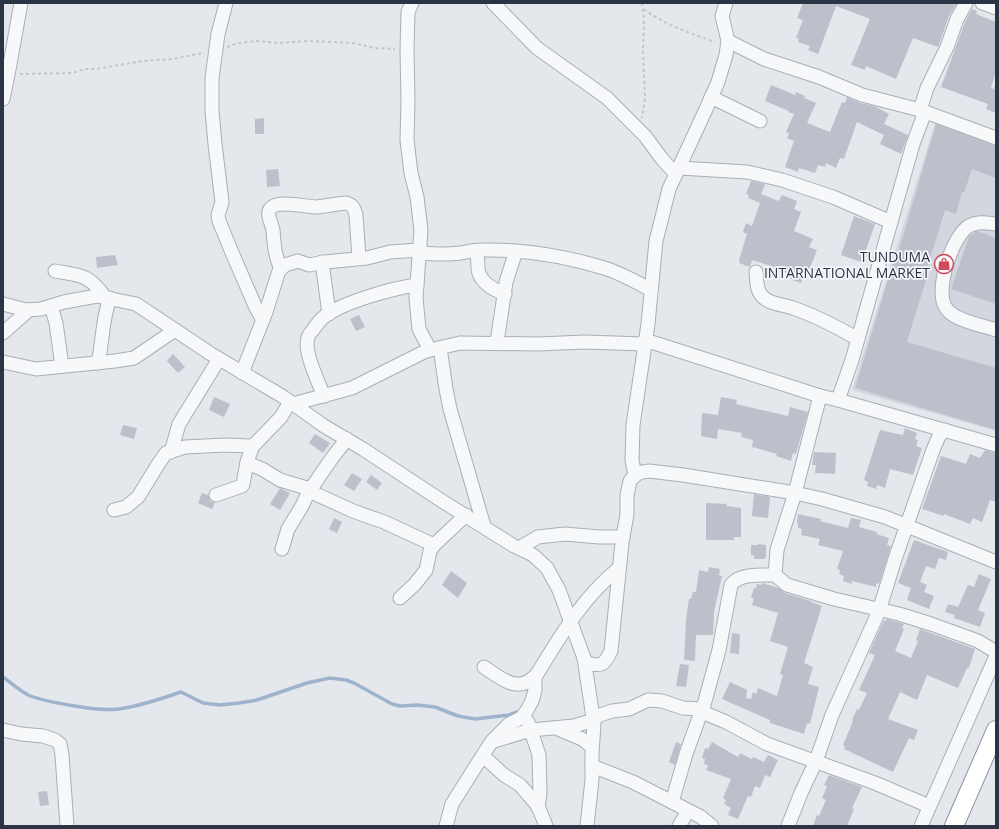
<svg xmlns="http://www.w3.org/2000/svg" width="999" height="829" viewBox="0 0 999 829" font-family="'Open Sans',sans-serif">
<style>
.built{fill:#d2d6de}
.lines{fill:none;stroke-linecap:round;stroke-linejoin:round}
.stream{stroke:#9fb4cc;stroke-width:3.5}
.building{fill:#bbc0ca}
.minor-casing{stroke:#a9aeb7;stroke-width:15}
.highway-casing{stroke:#8b94a3;stroke-width:20}
.path{stroke:#c2c5cb;stroke-width:2;stroke-dasharray:3 3;stroke-linecap:butt}
.minor{stroke:#f7f8fa;stroke-width:13}
.highway{stroke:#fff;stroke-width:18}
.labels{text-anchor:middle;dominant-baseline:central;stroke-width:3.5;stroke-linejoin:round;paint-order:stroke}
.poi-label{font-size:14px;fill:#2b3445;stroke:#f4f6f9;text-anchor:end}
</style>
<rect width="100%" height="100%" fill="#e4e7ec"/>
<polygon class="built" points="937,117 996,138 996,431 852,390"/>
<g class="lines">
<path class="stream" d="M3 677C11 683 19 690 28 695 45 702 101 712 119 709 140 706 161 699 181 692L203 703 220 705 239 703 257 700 307 683 330 678 346 680 354 683 392 704 400 706 417 705 435 707 458 716 475 719 509 715 517 712"/>
</g>
<g class="building">
<polygon points="803,3 957,3 949,16 938,47 913,38 896,79 866,66 865,70 851,65 870,19 836,6 818,54 808,50 810,46 798,42 799,39 796,38 803,20 797,18"/>
<polygon points="972,9 977,11 976,14 996,22 996,71 991,88 994,89 995,85 996,85 996,113 986,109 988,104 941,87 965,22"/>
<polygon points="771,85 795,95 796,92 805,96 804,98 816,103 807,123 830,132 842,102 845,103 847,97 860,103 874,106 889,114 884,124 908,135 901,154 880,144 884,135 857,122 844,159 840,158 836,168 826,163 825,167 818,165 815,173 799,168 798,172 785,167 794,141 787,138 789,133 786,132 794,114 788,112 789,111 765,101"/>
<polygon points="264,118 264,134 255,134 255,119"/>
<polygon points="936,124 996,146 996,178 972,169 964,193 962,192 956,214 945,210 926,272 928,273 907,342 996,368 996,430 855,388 893,263 895,263"/>
<polygon points="278,169 280,186 267,187 266,170"/>
<polygon points="751,181 765,184 761,194 779,201 782,195 797,201 794,209 801,212 794,231 813,239 809,247 817,250 806,278 803,277 801,283 792,280 793,279 790,278 791,275 784,272 784,270 752,260 750,267 739,263 740,260 739,260 747,234 743,232 746,223 752,226 760,203 748,198 749,195 746,194"/>
<polygon points="854,216 875,224 865,253 867,254 864,263 841,255"/>
<polygon points="977,231 996,238 996,304 951,289 969,237"/>
<polygon points="115,255 118,265 97,268 96,257"/>
<polygon points="359,315 365,327 356,331 350,319"/>
<polygon points="173,354 185,367 178,373 167,361"/>
<polygon points="214,397 230,404 224,417 209,410"/>
<polygon points="721,397 737,400 736,404 788,416 790,407 808,412 796,454 793,453 791,461 776,456 777,454 752,447 753,440 741,437 742,433 718,429 717,439 701,436 702,413 718,415"/>
<polygon points="123,425 137,428 134,439 120,435"/>
<polygon points="905,428 917,433 915,439 918,440 916,446 922,448 913,475 890,469 885,488 877,485 876,489 867,486 868,482 864,480 880,430 903,435"/>
<polygon points="315,434 330,443 323,453 309,443"/>
<polygon points="985,450 996,453 996,502 990,500 982,522 973,518 970,524 944,514 944,516 922,509 941,456 966,464 970,454 980,458"/>
<polygon points="814,452 836,453 835,474 815,473 816,465 812,465"/>
<polygon points="352,473 362,479 354,491 344,485"/>
<polygon points="371,475 382,483 377,490 366,482"/>
<polygon points="280,488 290,493 280,510 270,504"/>
<polygon points="202,493 208,495 210,501 215,503 212,509 198,503"/>
<polygon points="754,494 770,497 768,518 752,516"/>
<polygon points="706,503 727,504 726,506 741,508 741,537 734,537 734,540 706,540"/>
<polygon points="798,514 821,519 820,521 848,528 851,518 861,520 859,527 877,532 876,534 889,538 887,545 891,546 879,584 876,583 876,587 852,581 852,584 843,581 844,576 839,574 840,570 837,569 843,551 818,545 820,539 801,535 802,529 798,528 798,523 797,523"/>
<polygon points="334,518 342,522 337,533 329,529"/>
<polygon points="914,540 948,552 946,560 939,558 935,569 926,566 920,582 927,585 924,592 934,596 929,609 907,600 911,588 898,583"/>
<polygon points="758,544 766,545 766,558 764,559 754,559 754,555 751,555 751,545 758,545"/>
<polygon points="709,567 720,569 719,575 722,576 714,612 713,635 696,635 695,661 684,660 686,620 689,599 691,599 693,592 696,592 699,570 708,572"/>
<polygon points="451,571 467,583 458,598 442,585"/>
<polygon points="979,574 991,579 978,610 985,613 980,627 954,618 955,615 945,612 948,604 958,607 968,585 974,587"/>
<polygon points="762,583 779,588 785,593 811,601 811,602 822,606 804,663 813,667 808,684 819,687 810,724 807,723 804,734 770,723 770,720 722,699 730,682 747,690 746,698 751,699 753,692 756,694 758,688 777,696 783,675 780,674 788,647 770,641 778,613 752,605 754,598 751,598 754,588 756,588 757,584 762,585"/>
<polygon points="887,619 904,624 902,628 904,629 895,651 911,658 918,641 916,640 920,629 975,649 969,668 967,668 958,688 927,675 917,700 900,692 888,719 918,730 914,740 909,738 893,772 844,749 845,746 843,745 853,721 852,720 857,709 859,710 867,693 859,690 875,655 869,653 884,620 886,621"/>
<polygon points="732,633 740,634 739,654 730,653"/>
<polygon points="680,664 689,665 686,687 676,686"/>
<polygon points="676,742 681,744 675,765 669,762"/>
<polygon points="712,742 738,757 740,753 752,759 753,757 764,762 768,755 778,760 770,777 765,775 760,788 755,786 751,797 748,796 738,819 728,815 731,808 724,804 726,800 723,798 731,779 706,770 708,766 704,764 705,759 702,758 705,748 708,749"/>
<polygon points="829,775 862,787 852,808 854,809 847,826 813,826 817,815 819,816 826,800 822,798 827,786 824,785"/>
<polygon points="47,791 49,805 40,806 38,792"/>
</g>
<g class="lines">
<g class="minor-casing">
<g id="minor">
<polyline points="226,3 218,34 212,78 212,111 215,144 222,202 218,215 219,221 233,255 256,308 263,320"/>
<polyline points="412,3 408,12 407,50 408,101 407,140 411,173 417,197 421,230 416,298 419,329 430,350"/>
<polyline points="493,3 537,48 607,98 645,136 662,159 676,174"/>
<polyline points="982,3 996,8"/>
<polyline points="728,41 764,59 819,77 862,95 920,110 996,138"/>
<polyline points="711,97 760,121"/>
<path d="M3 99C10 67 15 35 21 3"/>
<polyline points="920,110 927,88 947,47 957,19 966,3"/>
<polyline points="679,168 747,172 782,180 833,197 891,222"/>
<path d="M996 224C987 223 978 221 969 226 952 236 934 291 946 308 954 321 982 325 996 330"/>
<path d="M476 251C478 257 478 263 478 269 480 283 494 290 505 294"/>
<path d="M420 253C433 254 447 255 460 253 467 252 474 250 481 250 522 249 565 256 604 268 621 273 636 282 651 290"/>
<polyline points="322,262 329,314"/>
<path d="M281 269C275 257 274 244 273 230 272 224 266 214 270 209 277 199 306 207 316 207 326 206 336 204 346 203 353 205 354 208 356 215L359 258"/>
<path d="M55 271C82 276 88 274 105 297"/>
<path d="M756 272C757 280 756 290 762 296 770 305 783 304 793 308 816 316 837 327 858 339"/>
<path d="M3 304 26 310 41 309 64 302 97 296 136 304 211 354 282 396 324 426 363 449 442 501 514 546 533 555 547 568 559 590 584 658 587 663C602 667 604 665 611 651L622 543 627 514V495L630 481 636 474 642 472 649 471 683 475 795 493 822 499 885 517 996 562"/>
<polyline points="51,306 56,323 62,366"/>
<polyline points="3,333 29,310"/>
<polyline points="645,340 820,396 838,400 996,445"/>
<polyline points="497,342 506,282 516,251"/>
<polyline points="440,348 446,389 450,409 484,526"/>
<polyline points="3,362 36,369 115,361 134,358 175,330"/>
<path d="M98 363C103 341 102 319 110 298"/>
<polyline points="242,373 266,312 276,280 279,271 285,265 298,261 309,265 325,262 367,258 390,252 420,250"/>
<path d="M324 396C319 384 303 350 308 338 308 335 311 332 313 330 316 325 320 320 325 316 344 302 393 288 417 285"/>
<polyline points="820,396 795,493 777,550 775,575 787,585 834,599 899,614 931,624 978,641 996,652"/>
<polyline points="838,400 852,360 913,144 925,112"/>
<polyline points="293,404 352,388 426,351 460,343 538,344 585,342 644,344"/>
<polyline points="171,452 179,424 219,359"/>
<polyline points="247,463 262,469 280,480 310,489"/>
<polyline points="635,476 632,460 633,425 648,324 656,241 669,189 707,107 718,82 726,55 728,41 722,16 726,3"/>
<polyline points="309,491 353,511 384,522 434,545"/>
<polyline points="216,495 242,486 243,484 247,462 253,445"/>
<polyline points="114,510 126,507 138,497 159,463 166,453 185,447 226,445 250,446 254,445 281,417 290,402"/>
<polyline points="519,548 538,537 565,534 599,537 623,537"/>
<polyline points="282,549 288,529 302,506 308,493 332,458 347,439"/>
<polyline points="400,598 415,584 426,570 430,551 434,545 466,515"/>
<polyline points="584,658 594,724 592,753 592,780 587,826"/>
<path d="M484 667C502 679 519 695 537 674 561 635 584 596 619 568"/>
<polyline points="702,712 726,722 767,744 875,783 929,806"/>
<polyline points="593,719 600,715 612,711 629,709 648,700 662,701 683,708 703,709"/>
<polyline points="528,722 539,755 540,793 538,808"/>
<polyline points="556,728 582,739 592,747"/>
<polyline points="3,730 21,734 43,736 55,740 60,744 62,755 67,826"/>
<polyline points="494,741 531,730 574,726 594,720"/>
<polyline points="483,756 504,775 520,785 538,806 546,826"/>
<polyline points="592,766 633,782 672,802 701,817 712,826"/>
<path d="M672 802 686 754 700 715 702 712 719 650 731 585C740 573 761 575 775 575"/>
<polyline points="446,826 452,804 474,769 492,741 509,724 521,718 526,712 532,701 535,690 535,677"/>
<polyline points="679,826 688,811"/>
<polyline points="788,826 801,793 816,761 832,715 879,611 895,559 933,450 939,436 945,430"/>
<polyline points="921,826 996,656"/>
</g>
</g>
<g class="highway-casing">
<polyline id="highway" points="954,826 996,730"/>
</g>
<g class="path">
<polyline points="642,3 644,20 643,51 645,98 642,118"/>
<path d="M644 9C662 24 693 34 715 42"/>
<polyline points="227,47 238,43 259,41 278,43 308,41 353,43 375,48 395,49"/>
<polyline points="20,74 73,73 84,69 96,69 143,61 172,59 203,53"/>
</g>
<use href="#minor" class="minor"/>
<use href="#highway" class="highway"/>
</g>
<defs>
<g id="shop-ring" transform="scale(1)"><circle r="9.5" fill="#f4f6f9" stroke="#d1495b" stroke-width="1.5"/><path d="M-5-2.5h2.3a2.7 3.5 0 0 1 5.4 0H5L5.5 6h-11ZM-1.5-2.5h3a1.5 2.3 0 0 0-3 0Z" fill="#d1495b"/></g>
</defs>
<g fill-rule="evenodd">
<use href="#shop-ring" x="944" y="264"/>
</g>
<g class="labels">
<g class="poi-label">
<text x="930" y="256">TUNDUMA<tspan x="930" dy="16">INTARNATIONAL MARKET</tspan></text>
</g>
</g>
<rect width="999" height="829" fill="none" stroke="#2b3445" stroke-width="8"/>
</svg>
